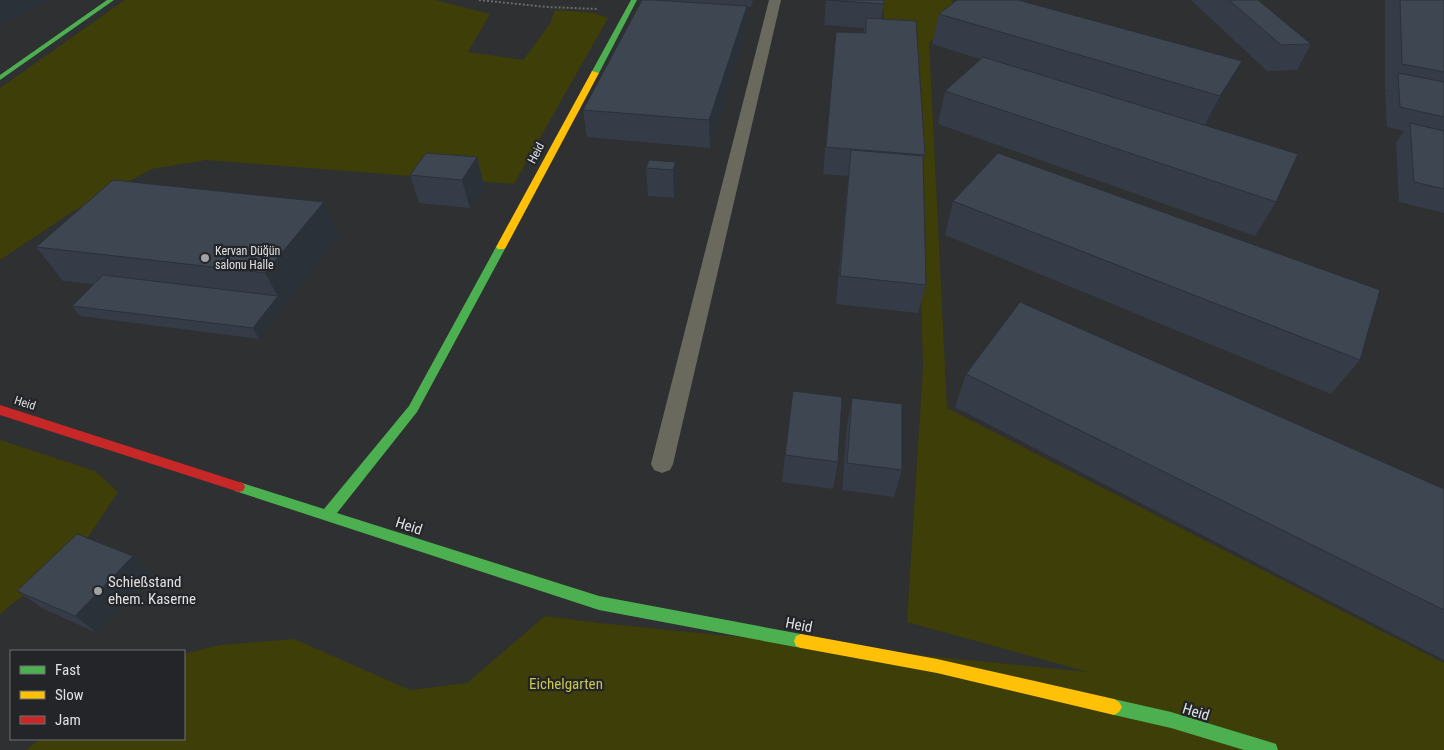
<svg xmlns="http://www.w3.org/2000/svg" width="1444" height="750" viewBox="0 0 1444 750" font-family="'Roboto Condensed',sans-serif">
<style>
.green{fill:#3e3e08}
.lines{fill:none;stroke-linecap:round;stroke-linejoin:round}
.path{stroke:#6b6c66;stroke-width:2;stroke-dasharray:2 2;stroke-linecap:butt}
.lane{fill:#69695e;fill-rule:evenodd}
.fast{fill:#4caf50;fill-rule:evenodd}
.slow{fill:#ffc107;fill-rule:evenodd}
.jam{fill:#c62828;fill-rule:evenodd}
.wall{fill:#353c47}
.shaded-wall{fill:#2b3139}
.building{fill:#3e4652;stroke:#2b3139}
.poi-dot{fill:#a0a2a4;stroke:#232529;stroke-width:2}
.labels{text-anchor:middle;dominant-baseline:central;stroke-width:4.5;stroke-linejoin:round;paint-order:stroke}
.street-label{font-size:12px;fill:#dee0e2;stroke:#232529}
.poi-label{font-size:12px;fill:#dee0e2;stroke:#232529;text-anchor:start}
.near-street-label{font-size:15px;fill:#dee0e2;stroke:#232529}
.near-poi-label{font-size:15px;fill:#dee0e2;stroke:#232529;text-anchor:start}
.near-park-label{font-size:15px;fill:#cac74c;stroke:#232529}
</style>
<rect width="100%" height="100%" fill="#2e3032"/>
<g class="green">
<polygon points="125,0 435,0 490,14 468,52 523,60 550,24 555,10 594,13 608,18 514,184 206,160 152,169 72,212 0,260 0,88"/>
<polygon points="884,0 950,0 970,14 929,42 947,408 1444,663 1444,750 26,750 40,739 184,739 184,654 220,645 294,639 410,690 467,683 545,616 600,623 1088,672 907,622 923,367 914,44 883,41"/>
<polygon points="0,440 95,471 118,492 78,552 0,614"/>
</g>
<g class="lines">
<polyline class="path" points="479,0 547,7 598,9"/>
<polygon class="lane" points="769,0 781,0 673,464 670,470 662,473 654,470 651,464"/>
<g class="fast">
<polygon points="107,0 114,0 0,80 0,75"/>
<polygon points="631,0 637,0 599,73 592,75 591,73"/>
<polygon points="501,244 506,247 417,412 337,513 599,596 801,634 806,636 808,641 806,646 801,648 599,610 235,491 233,487 235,483 239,482 324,509 409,406 496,247"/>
<polygon points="1114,699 1171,712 1270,742 1276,744 1278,750 1244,750 1171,728 1114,715 1109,712 1106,707 1109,702"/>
</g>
<g class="slow">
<polygon points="592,71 599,73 506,247 504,249 498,249 496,247"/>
<polygon points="801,634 937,659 1114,699 1119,702 1122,707 1119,712 1114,715 937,673 801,648 796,646 794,641 796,636"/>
</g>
<polygon class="jam" points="0,405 239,482 243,483 245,487 243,491 239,492 0,415"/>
</g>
<g class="wall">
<polygon points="642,0 753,0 751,7 747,7 746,31 710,148 587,137 583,110"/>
<polygon points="826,0 884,4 881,19 925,155 923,161 926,285 918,313 836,304 848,176 823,174 834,57 836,32 864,33 864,28 824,25"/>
<polygon points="1191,0 1258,0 1311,44 1297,70 1267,71"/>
<polygon points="1385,0 1444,0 1444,213 1399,202 1396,143 1404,131 1387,127 1385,92 1387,90 1385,90"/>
<polygon points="939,14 1226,92 1205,125 1276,202 1255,236 938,124 945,91 980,59 932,44"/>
<polygon points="477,157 484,185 470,208 419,203 410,175"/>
<polygon points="676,162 677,190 674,198 648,196 646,168"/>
<polygon points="953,201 1360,360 1331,394 945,235"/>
<polygon points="339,235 259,339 80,316 72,306 94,284 63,281 36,247"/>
<polygon points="966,374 1444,489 1444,660 955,407"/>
<polygon points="852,398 902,470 894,497 842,490 847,426"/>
<polygon points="785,455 838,462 833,489 782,482"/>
<polygon points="133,556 152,574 97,633 42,608 17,591"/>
</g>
<g class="shaded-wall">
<polygon points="0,0 54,0 0,26"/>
<polygon points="747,6 746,31 710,148 709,120"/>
<polygon points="1242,61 1226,92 1203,128 1220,96"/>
<polygon points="477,157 484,185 470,208 462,180"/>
<polygon points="676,162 677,190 674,198 673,170"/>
<polygon points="324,202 339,235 284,307 265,273"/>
<polygon points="278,296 284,307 259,339 253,328"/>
<polygon points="133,556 152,574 97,633 75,616"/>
</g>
<g class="building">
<polygon points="642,0 654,0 747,6 709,120 583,110"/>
<polygon points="826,0 884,0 884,4"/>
<polygon points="957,0 1018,0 1242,61 1220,96 939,14"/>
<polygon points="1229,0 1258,0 1311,44 1281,45"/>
<polygon points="1400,0 1444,0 1444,72 1402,64"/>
<polygon points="866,18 916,21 925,155 826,147 836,32 866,33"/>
<polygon points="983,57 1298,154 1276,202 945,91"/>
<polygon points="1398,73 1444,82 1444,117 1400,107"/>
<polygon points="1410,123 1444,131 1444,189 1414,182"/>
<polygon points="851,150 923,156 926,285 840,276"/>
<polygon points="426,153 477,157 462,180 410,175"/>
<polygon points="998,153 1380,290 1360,360 953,201"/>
<polygon points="649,160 676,162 673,170 646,168"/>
<polygon points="113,180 324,202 265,273 36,247"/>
<polygon points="103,275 278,296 253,328 72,306"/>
<polygon points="1020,302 1444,489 1444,610 966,374"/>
<polygon points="793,391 842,397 838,462 785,455"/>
<polygon points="852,398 902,404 902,470 847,463"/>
<polygon points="77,534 133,556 75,616 17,591"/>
</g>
<g class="poi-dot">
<circle cx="205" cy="258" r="5"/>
<circle cx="98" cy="591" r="5"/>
</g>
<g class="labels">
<g class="street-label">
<text transform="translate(536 153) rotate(-62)">Heid</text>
<text transform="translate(25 403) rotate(18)">Heid</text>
</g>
<g class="poi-label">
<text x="215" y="251">Kervan Düğün<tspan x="215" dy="14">salonu Halle</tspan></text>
</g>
<g class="near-street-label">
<text transform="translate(409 526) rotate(18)">Heid</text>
<text transform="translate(799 625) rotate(11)">Heid</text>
<text transform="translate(1196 712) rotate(17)">Heid</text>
</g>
<g class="near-poi-label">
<text x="108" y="582">Schießstand<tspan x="108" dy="17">ehem. Kaserne</tspan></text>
</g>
<g class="near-park-label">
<text x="566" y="684">Eichelgarten</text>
</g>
</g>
<rect x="10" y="650" width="175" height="90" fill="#232529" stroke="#6e7073"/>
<rect x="20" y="666" width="25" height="8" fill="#4caf50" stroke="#6e7073"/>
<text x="55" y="675" font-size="15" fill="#dee0e2">Fast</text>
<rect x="20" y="691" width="25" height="8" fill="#ffc107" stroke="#6e7073"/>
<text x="55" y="700" font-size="15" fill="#dee0e2">Slow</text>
<rect x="20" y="716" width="25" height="8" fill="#c62828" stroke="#6e7073"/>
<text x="55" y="725" font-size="15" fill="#dee0e2">Jam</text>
</svg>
